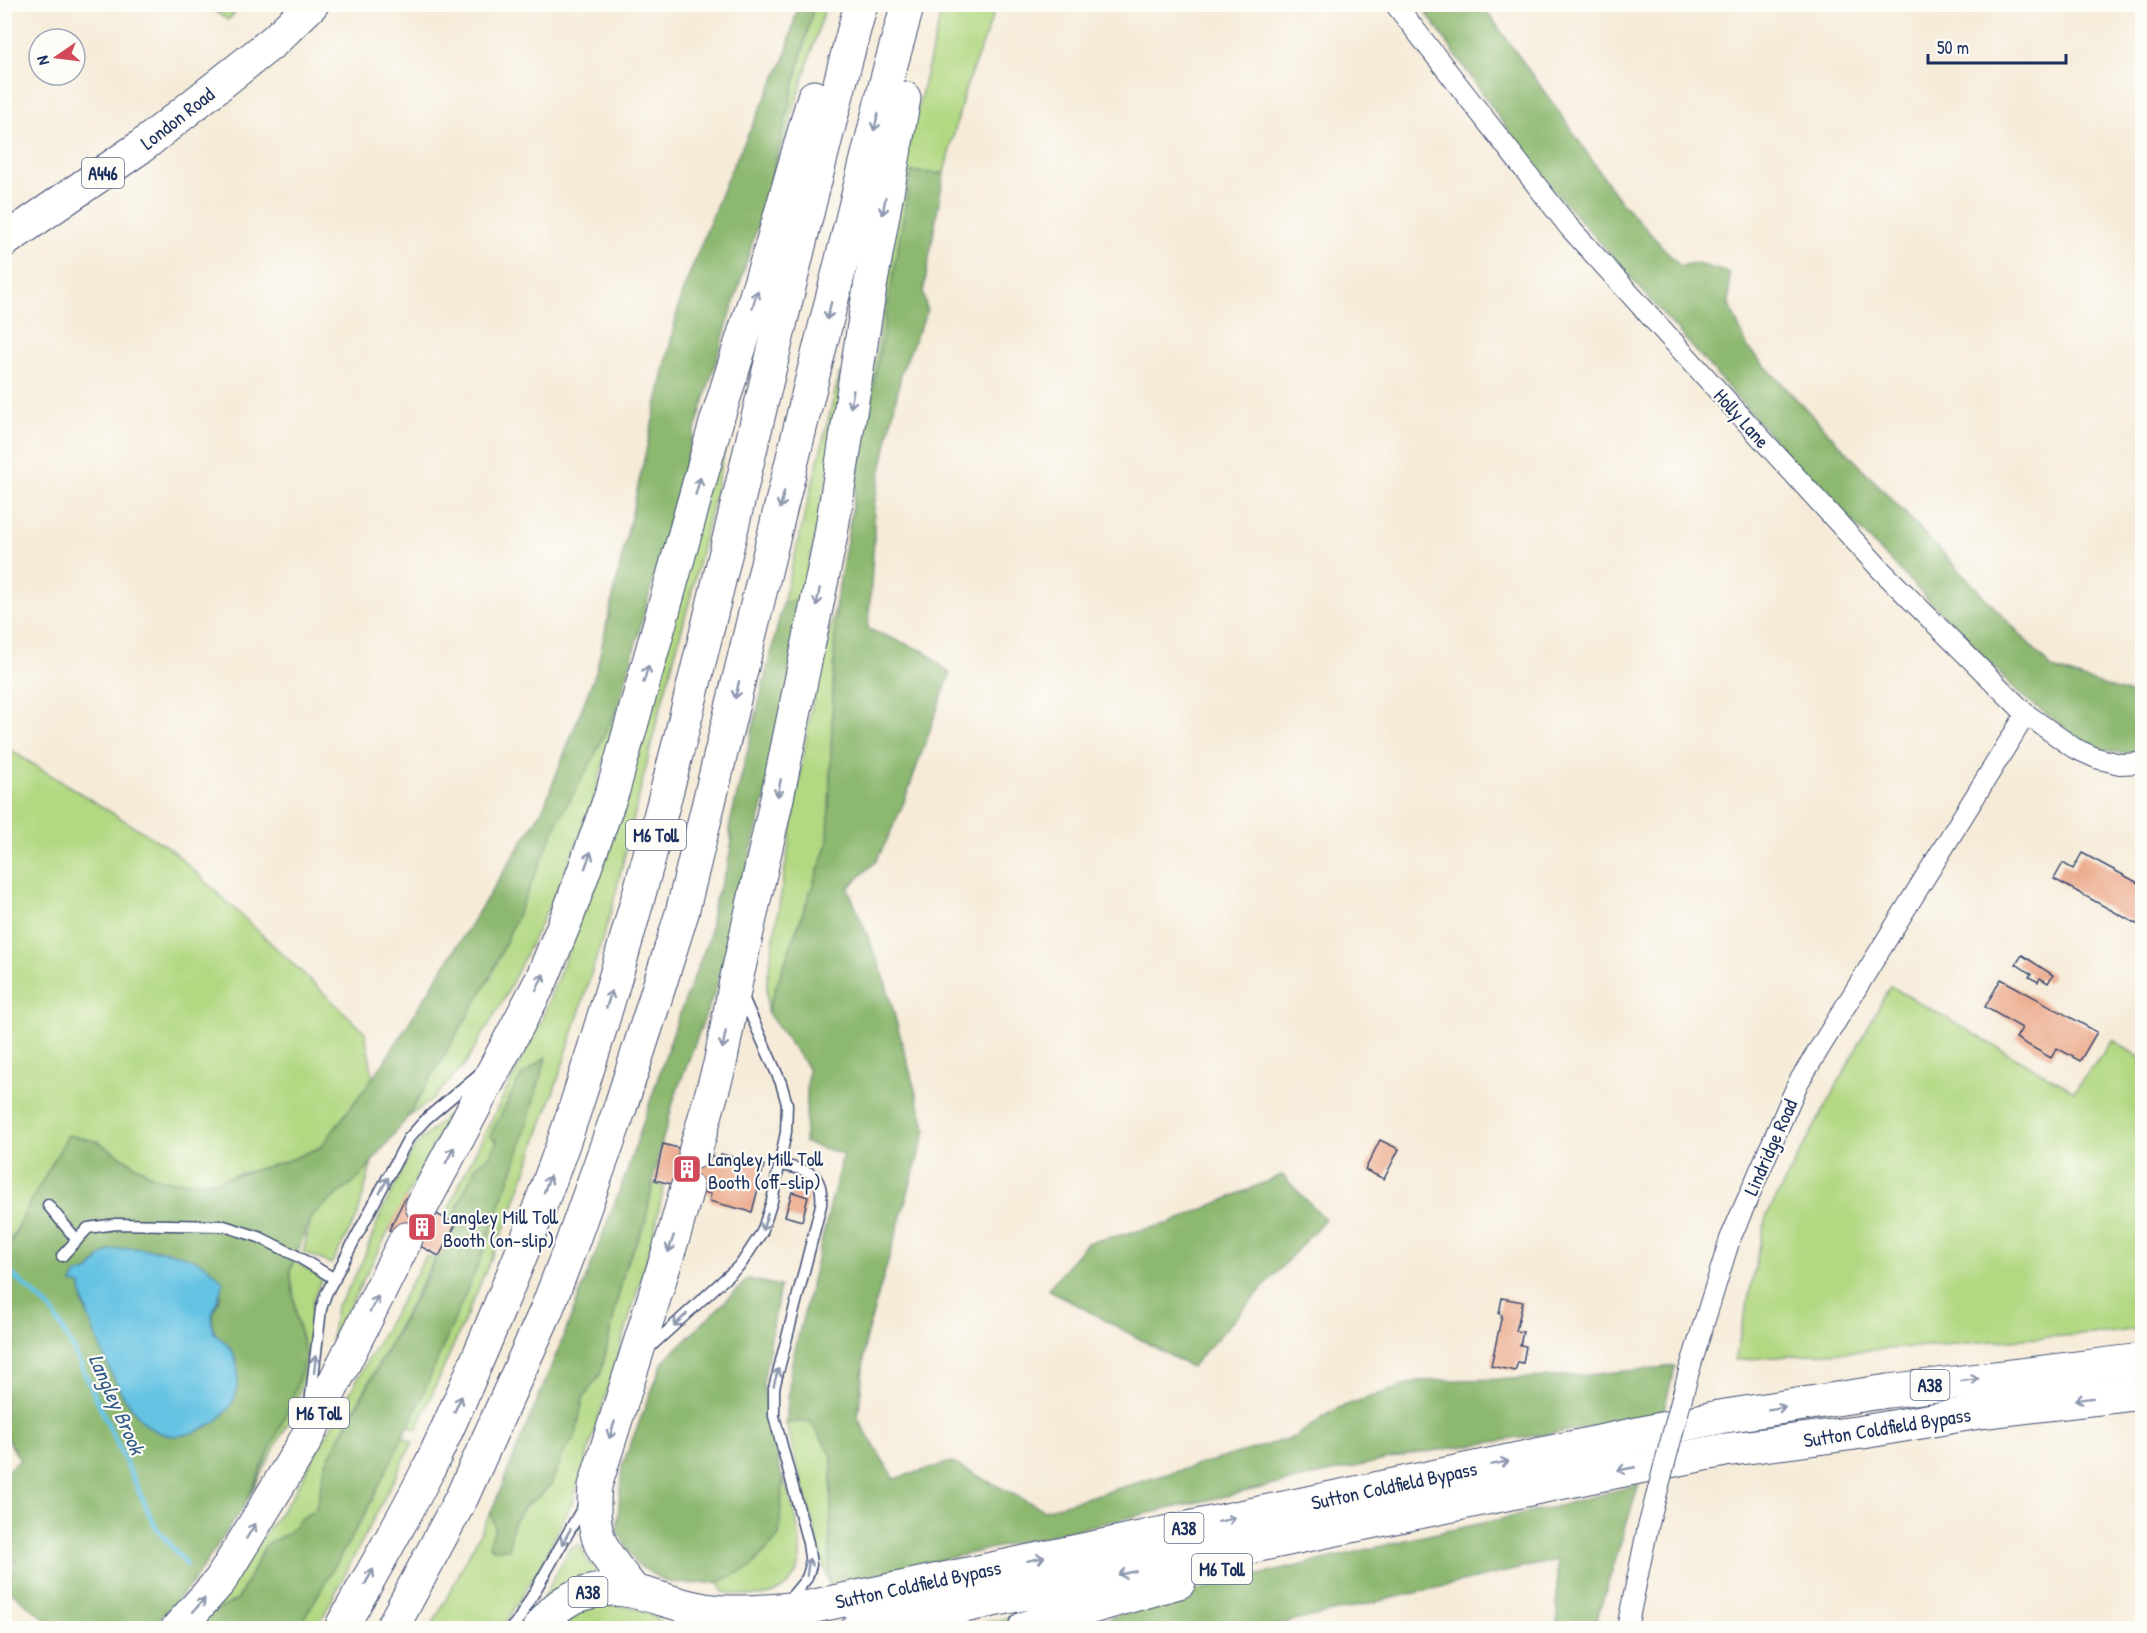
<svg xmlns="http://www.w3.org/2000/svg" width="2147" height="1633" viewBox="0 0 2147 1633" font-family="'Patrick Hand',sans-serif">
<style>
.green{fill:#b2d882;stroke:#668470;stroke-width:1.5}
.forest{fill:#8db870;stroke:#547467;stroke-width:1.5;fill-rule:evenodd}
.water{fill:#65c3e3;stroke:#4079a0;stroke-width:1.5}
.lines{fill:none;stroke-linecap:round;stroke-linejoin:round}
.stream{stroke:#65c3e3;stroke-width:5}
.building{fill:#ecab8d}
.lane-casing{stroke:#3c4b70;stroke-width:13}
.street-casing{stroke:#3c4b70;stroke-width:22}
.highway-casing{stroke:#3c4b70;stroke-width:35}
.lane{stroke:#fff;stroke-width:10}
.street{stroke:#fff;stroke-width:20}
.highway{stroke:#fff;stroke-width:33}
.street-bridge-casing{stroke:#3c4b70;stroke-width:22;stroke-linecap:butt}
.street-bridge{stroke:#fff;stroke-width:20}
.oneway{stroke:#8d97ae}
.labels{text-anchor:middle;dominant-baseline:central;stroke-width:4.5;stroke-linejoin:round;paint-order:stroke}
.shield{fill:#fdfcf7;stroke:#5f6c8c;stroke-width:1.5}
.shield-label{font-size:18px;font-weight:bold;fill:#1b2f5e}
.street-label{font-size:20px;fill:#1b2f5e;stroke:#fdfcf7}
.poi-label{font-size:20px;fill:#1b2f5e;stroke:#fdfcf7;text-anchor:start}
.water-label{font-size:21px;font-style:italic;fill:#315b86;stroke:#fdfcf7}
</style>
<rect width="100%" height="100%" fill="#fdfcf7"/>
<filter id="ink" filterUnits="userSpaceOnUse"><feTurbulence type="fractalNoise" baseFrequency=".0167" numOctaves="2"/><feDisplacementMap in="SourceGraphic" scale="12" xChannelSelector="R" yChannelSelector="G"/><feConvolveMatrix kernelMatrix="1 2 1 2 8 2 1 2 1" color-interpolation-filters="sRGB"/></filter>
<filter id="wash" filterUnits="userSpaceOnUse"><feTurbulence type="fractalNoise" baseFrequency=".008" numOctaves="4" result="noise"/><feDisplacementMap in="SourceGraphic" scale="24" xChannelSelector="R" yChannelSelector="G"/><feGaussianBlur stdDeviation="1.35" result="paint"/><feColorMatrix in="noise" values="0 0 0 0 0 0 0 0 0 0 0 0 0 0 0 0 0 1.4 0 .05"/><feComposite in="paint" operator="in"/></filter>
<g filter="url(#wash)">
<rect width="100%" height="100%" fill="#f6ebd8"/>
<g class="green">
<polygon points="205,5 242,5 228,20"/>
<polygon points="814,5 826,5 766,198"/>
<polygon points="943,5 997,5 965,90 944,173 911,172 847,542 907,153"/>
<polygon points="746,359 690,599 658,717 612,908 559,1076 512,1211 417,1429 408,1426 482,1255 518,1155 546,1058 490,1136 497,1141 491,1155 475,1168 452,1219 446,1216 461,1181 541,1021 575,934"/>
<polygon points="840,372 842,408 802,598 783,603"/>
<polygon points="836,603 828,843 767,1012 767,981 810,714"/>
<polygon points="620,701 594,798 564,875 504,999 465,1064 434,1098 407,1118 490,978 560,817 593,759"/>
<polygon points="5,747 171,849 365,1032 373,1078 321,1147 290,1160 219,1180 196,1183 164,1180 149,1174 97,1141 68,1136 5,1250"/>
<polygon points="1890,986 2074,1091 2113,1040 2142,1059 2142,1328 2118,1332 1735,1360 1766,1217"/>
<polygon points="450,1113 331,1342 336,1306 343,1298 361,1265 382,1211 414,1147"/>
<polygon points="372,1162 357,1217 331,1264 303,1252 312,1215 360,1177"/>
<polygon points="653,1183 664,1186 653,1237 627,1326 573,1501 538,1570 508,1619 498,1628 431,1628 491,1512 495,1528 513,1523 527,1504 540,1496 551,1484 564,1452 576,1435 583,1398 601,1373 625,1267 645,1223"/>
<polygon points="426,1256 435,1258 326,1463 316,1509 302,1518 288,1533 265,1546 238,1599 208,1615 229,1582 291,1498"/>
<polygon points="294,1261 322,1278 313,1300 308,1359 294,1411 246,1503 292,1400 306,1354 297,1321 290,1270"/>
<polygon points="810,1421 832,1455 829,1585 786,1423"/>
<polygon points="403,1436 413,1442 325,1613 316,1628 299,1628 367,1510"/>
<path d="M783 1477C794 1510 820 1575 774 1593 759 1599 738 1594 723 1592L719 1582 751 1567Z"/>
<polygon points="578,1545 583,1548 585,1557 601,1577 578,1578 541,1602 570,1548"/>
<path d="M604 1604C634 1607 645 1606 668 1628H562L581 1612Z"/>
<polygon points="1054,1609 995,1628 957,1628"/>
</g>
<g class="forest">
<path d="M798 5H814L766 198 691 443 620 701 593 759 560 817 490 978 407 1118 360 1177 312 1215 290 1270 297 1321 306 1354 292 1400 246 1503 192 1583 151 1628H37L48 1622 7 1588 16 1560 5 1568V1519L10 1518 5 1512V1472L20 1460 5 1435V1257L27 1208 68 1135 97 1141 149 1174 164 1180 196 1183 219 1180 290 1160 321 1147 383 1064 543 809 596 672 681 296 728 176 785 58ZM130 1248 164 1250 221 1295C212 1314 204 1329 226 1343L121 1391 83 1304 81 1285C96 1260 98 1250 130 1248Z"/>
<polygon points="1421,5 1482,5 1564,119 1616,196 1680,266 1694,263 1729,273 1729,304 1748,348 2053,669 2130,694 2142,692 2142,750 2122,754 2089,745 2022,696 1793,461 1535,169"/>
<polygon points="911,172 944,173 923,293 927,311 902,370 874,505 874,539 868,629 926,652 950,674 904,802 887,840 876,861 848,888 884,977 926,1130 866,1337 858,1419 894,1479 951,1462 1044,1510 1294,1437 1338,1408 1418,1381 1508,1379 1587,1375 1675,1366 1662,1417 1412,1454 829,1585 832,1455 810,1421 786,1423 791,1366 843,1154 805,1143 808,1068 767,1012 828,843 836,603"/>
<polygon points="802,598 776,755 716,988 675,1096 658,1156 645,1223 625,1267 601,1373 583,1398 576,1435 564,1452 551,1484 540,1496 527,1504 513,1523 509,1549 493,1549 489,1545 495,1528 491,1512 565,1333 627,1171 677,1021 709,938 713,906 727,868 732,842 729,828 783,603"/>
<polygon points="546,1057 518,1155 482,1255 417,1408 367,1510 299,1628 196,1628 208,1615 238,1599 265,1546 288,1533 302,1518 316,1509 326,1463 429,1273 475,1168 491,1154 497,1141 490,1136 521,1076"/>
<polygon points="1282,1175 1325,1219 1191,1367 1048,1289 1087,1243 1171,1223"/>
<polygon points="748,1279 780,1286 763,1383 769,1424 783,1480 779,1536 751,1567 719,1582 690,1584 666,1582 636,1564 617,1530 622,1466 663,1362"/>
<polygon points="1639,1484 1594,1628 1557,1628 1557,1560 1263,1628 1083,1628 1168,1597 1419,1537 1555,1507"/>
</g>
<path class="water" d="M130 1248C163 1250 202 1253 223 1282 221 1295 209 1314 212 1326 214 1336 219 1337 226 1343 239 1355 240 1377 236 1394 231 1411 217 1422 202 1429 187 1436 169 1439 154 1430 142 1424 128 1403 121 1392 111 1374 80 1303 81 1285L72 1283 77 1274 90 1270 100 1257 111 1250Z"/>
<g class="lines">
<polyline class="stream" points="4,1267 51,1309 73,1348 155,1526 186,1564"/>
</g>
<g id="blocks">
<g class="building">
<polygon points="2082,853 2142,885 2142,927 2054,879 2063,863 2073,869"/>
<polygon points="2022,955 2053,975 2048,983 2040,978 2038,982 2029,977 2031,974 2016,964"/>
<polygon points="2001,979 2097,1032 2080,1061 2057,1048 2051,1058 2016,1038 2022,1028 1985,1007"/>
<polygon points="1380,1140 1399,1149 1384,1179 1365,1170"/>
<polygon points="663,1144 720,1159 721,1154 764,1165 752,1212 709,1201 711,1194 655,1180"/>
<polygon points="792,1192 808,1197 802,1221 785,1216"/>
<polygon points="405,1198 456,1224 439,1256 389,1230"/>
<polygon points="1502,1298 1523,1302 1516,1331 1523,1332 1520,1345 1526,1346 1523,1363 1518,1362 1515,1371 1491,1366 1502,1315 1499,1314"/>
</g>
</g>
</g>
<g filter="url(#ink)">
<use href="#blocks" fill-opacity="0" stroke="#3c4b70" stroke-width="1.5"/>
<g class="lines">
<g class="lane-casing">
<g id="lane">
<path d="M780 1165C808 1170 824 1172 821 1205L774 1388V1416L808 1543 811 1565 807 1578 793 1595 785 1601"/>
<polyline points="48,1205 77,1240"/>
<polyline points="62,1256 88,1228 116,1224 224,1226 259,1237 295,1255 335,1279"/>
<polyline points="648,1349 741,1264 762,1232 772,1201 786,1132 787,1104 781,1083 742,995"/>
<polyline points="310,1404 321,1309 326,1294 408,1139 426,1119 479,1074"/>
<polyline points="511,1628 519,1619 584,1505"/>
</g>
</g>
<g class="street-casing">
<g id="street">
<polyline points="1395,4 1569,227 1882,571 2026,714 2074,748 2096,758 2120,764 2142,763"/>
<polyline points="1689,1371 1730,1239 1798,1083 2026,714"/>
<polyline points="1627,1628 1647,1531"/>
</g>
</g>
<g class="highway-casing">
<g id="highway">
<polyline points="4,241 142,146 274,41 312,4"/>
<polyline points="695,1152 720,1064 736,981 777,798 830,540 869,293 904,98"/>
<polyline points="422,1206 541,981 568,915 613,790 716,423 771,248 814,97"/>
<path d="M633 1590C602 1551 590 1539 595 1486L676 1228 687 1188"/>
<polyline points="178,1628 220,1581 304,1443 406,1239"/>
<path d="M341 1628C370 1576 401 1524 428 1470 453 1419 475 1366 497 1313 528 1239 558 1164 582 1087 695 732 763 364 861 4"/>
<polyline points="392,1628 462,1497 546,1311 571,1246 620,1108 651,1012 682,913 812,379 888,75 908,4"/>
<path d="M540 1628C549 1614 560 1602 577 1596 626 1577 658 1603 705 1610 739 1615 777 1610 810 1607L1719 1417 1888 1391 2142 1360"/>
<polyline points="858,1628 1593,1476 1725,1450 1863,1432 1979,1412 2142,1393"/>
<polyline points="1025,1628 1047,1620 1179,1582"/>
</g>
</g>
<use href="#lane" class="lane"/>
<use href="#street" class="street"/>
<use href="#highway" class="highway"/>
<g class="street-bridge-casing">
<polyline id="street-bridge" points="1647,1531 1689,1371"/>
</g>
<use href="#street-bridge" class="street-bridge"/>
</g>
<defs><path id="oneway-shaft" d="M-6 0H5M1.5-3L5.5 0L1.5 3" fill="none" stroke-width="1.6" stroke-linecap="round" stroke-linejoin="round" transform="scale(1.5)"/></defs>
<g class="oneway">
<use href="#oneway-shaft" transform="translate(876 122) rotate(104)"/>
<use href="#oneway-shaft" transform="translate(884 206) rotate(100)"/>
<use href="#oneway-shaft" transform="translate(755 299) rotate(-73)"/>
<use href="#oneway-shaft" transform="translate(829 311) rotate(104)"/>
<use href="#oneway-shaft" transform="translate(852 399) rotate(99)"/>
<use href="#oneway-shaft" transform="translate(698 486) rotate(-74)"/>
<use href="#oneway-shaft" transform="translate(782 500) rotate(104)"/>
<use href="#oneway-shaft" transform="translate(818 597) rotate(101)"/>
<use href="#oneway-shaft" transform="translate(646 674) rotate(-74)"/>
<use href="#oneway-shaft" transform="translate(737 690) rotate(103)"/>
<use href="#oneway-shaft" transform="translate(779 788) rotate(101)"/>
<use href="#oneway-shaft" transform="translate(588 860) rotate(-70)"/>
<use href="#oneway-shaft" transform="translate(540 982) rotate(-65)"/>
<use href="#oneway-shaft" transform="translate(609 999) rotate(-73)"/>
<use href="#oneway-shaft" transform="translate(724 1040) rotate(101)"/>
<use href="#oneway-shaft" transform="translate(450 1155) rotate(-62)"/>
<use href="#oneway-shaft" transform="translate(547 1184) rotate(-70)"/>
<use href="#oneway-shaft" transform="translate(384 1185) rotate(-62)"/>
<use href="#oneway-shaft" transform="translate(765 1222) rotate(108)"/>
<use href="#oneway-shaft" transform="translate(671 1244) rotate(108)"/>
<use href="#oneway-shaft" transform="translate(374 1304) rotate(-63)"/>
<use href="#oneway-shaft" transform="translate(680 1320) rotate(137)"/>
<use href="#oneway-shaft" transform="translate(315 1364) rotate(-84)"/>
<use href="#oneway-shaft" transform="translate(776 1377) rotate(-75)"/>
<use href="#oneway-shaft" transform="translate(1970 1380) rotate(-7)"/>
<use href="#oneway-shaft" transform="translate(2084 1399) rotate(173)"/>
<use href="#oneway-shaft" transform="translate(458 1404) rotate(-65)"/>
<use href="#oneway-shaft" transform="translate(1777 1408) rotate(-9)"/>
<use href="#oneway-shaft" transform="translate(612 1430) rotate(107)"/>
<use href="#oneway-shaft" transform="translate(1500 1463) rotate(-12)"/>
<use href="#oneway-shaft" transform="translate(1626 1469) rotate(169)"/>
<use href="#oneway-shaft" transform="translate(1227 1520) rotate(-12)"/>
<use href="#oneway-shaft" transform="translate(251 1531) rotate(-59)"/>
<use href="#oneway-shaft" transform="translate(566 1537) rotate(119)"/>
<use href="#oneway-shaft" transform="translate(1036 1559) rotate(-12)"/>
<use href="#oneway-shaft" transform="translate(808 1567) rotate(-82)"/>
<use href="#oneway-shaft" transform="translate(1127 1573) rotate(168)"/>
<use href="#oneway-shaft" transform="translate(369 1577) rotate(-61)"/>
<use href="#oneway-shaft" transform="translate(199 1605) rotate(-49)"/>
</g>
</g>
<defs>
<g id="building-square" transform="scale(1.5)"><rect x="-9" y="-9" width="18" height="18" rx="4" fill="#d1495b" stroke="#fdfcf7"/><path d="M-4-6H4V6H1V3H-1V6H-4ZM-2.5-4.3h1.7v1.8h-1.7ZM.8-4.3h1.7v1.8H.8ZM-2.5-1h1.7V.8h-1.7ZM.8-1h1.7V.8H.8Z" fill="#fff"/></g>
</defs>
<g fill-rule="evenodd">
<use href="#building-square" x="687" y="1169"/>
<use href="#building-square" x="422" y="1227"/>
</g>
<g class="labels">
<g class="shield">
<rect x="82" y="158" width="42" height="30" rx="4.5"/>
<rect x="626" y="820" width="60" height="30" rx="4.5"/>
<rect x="1910.5" y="1370" width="39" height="30" rx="4.5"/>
<rect x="289" y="1398" width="60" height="30" rx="4.5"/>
<rect x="1164.5" y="1513" width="39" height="30" rx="4.5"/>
<rect x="1192" y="1554" width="60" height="30" rx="4.5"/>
<rect x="568.5" y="1577" width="39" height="30" rx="4.5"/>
</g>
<g class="shield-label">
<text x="103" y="173">A446</text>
<text x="656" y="835">M6 Toll</text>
<text x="1930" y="1385">A38</text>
<text x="319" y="1413">M6 Toll</text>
<text x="1184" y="1528">A38</text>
<text x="1222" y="1569">M6 Toll</text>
<text x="588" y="1592">A38</text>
</g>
<g class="street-label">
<text transform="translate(177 118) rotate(-38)">London Road</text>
<text transform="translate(1742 418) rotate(48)">Holly Lane</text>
<text transform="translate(1770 1147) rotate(-66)">Lindridge Road</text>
<text transform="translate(1887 1427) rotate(-9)">Sutton Coldfield Bypass</text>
<text transform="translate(1394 1485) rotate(-12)">Sutton Coldfield Bypass</text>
<text transform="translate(918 1584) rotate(-12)">Sutton Coldfield Bypass</text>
</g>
<g class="poi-label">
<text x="708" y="1158">Langley Mill Toll<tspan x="708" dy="23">Booth (off-slip)</tspan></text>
<text x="443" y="1216">Langley Mill Toll<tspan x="443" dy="23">Booth (on-slip)</tspan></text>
</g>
<g class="water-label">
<text transform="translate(117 1404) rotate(66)">Langley Brook</text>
</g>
</g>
<rect width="2147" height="1633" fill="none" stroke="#fdfcf7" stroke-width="24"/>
<g transform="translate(57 57) rotate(256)"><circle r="28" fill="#fdfcf7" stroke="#a3aaba" stroke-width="1.5"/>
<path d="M0-4.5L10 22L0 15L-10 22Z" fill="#d1495b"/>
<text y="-9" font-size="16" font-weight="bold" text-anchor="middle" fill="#1b2f5e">N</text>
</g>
<path d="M1928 54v9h138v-9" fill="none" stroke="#1b2f5e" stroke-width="3"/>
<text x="1937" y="54" font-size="18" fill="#1b2f5e" stroke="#fdfcf7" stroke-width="4.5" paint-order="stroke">50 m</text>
</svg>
